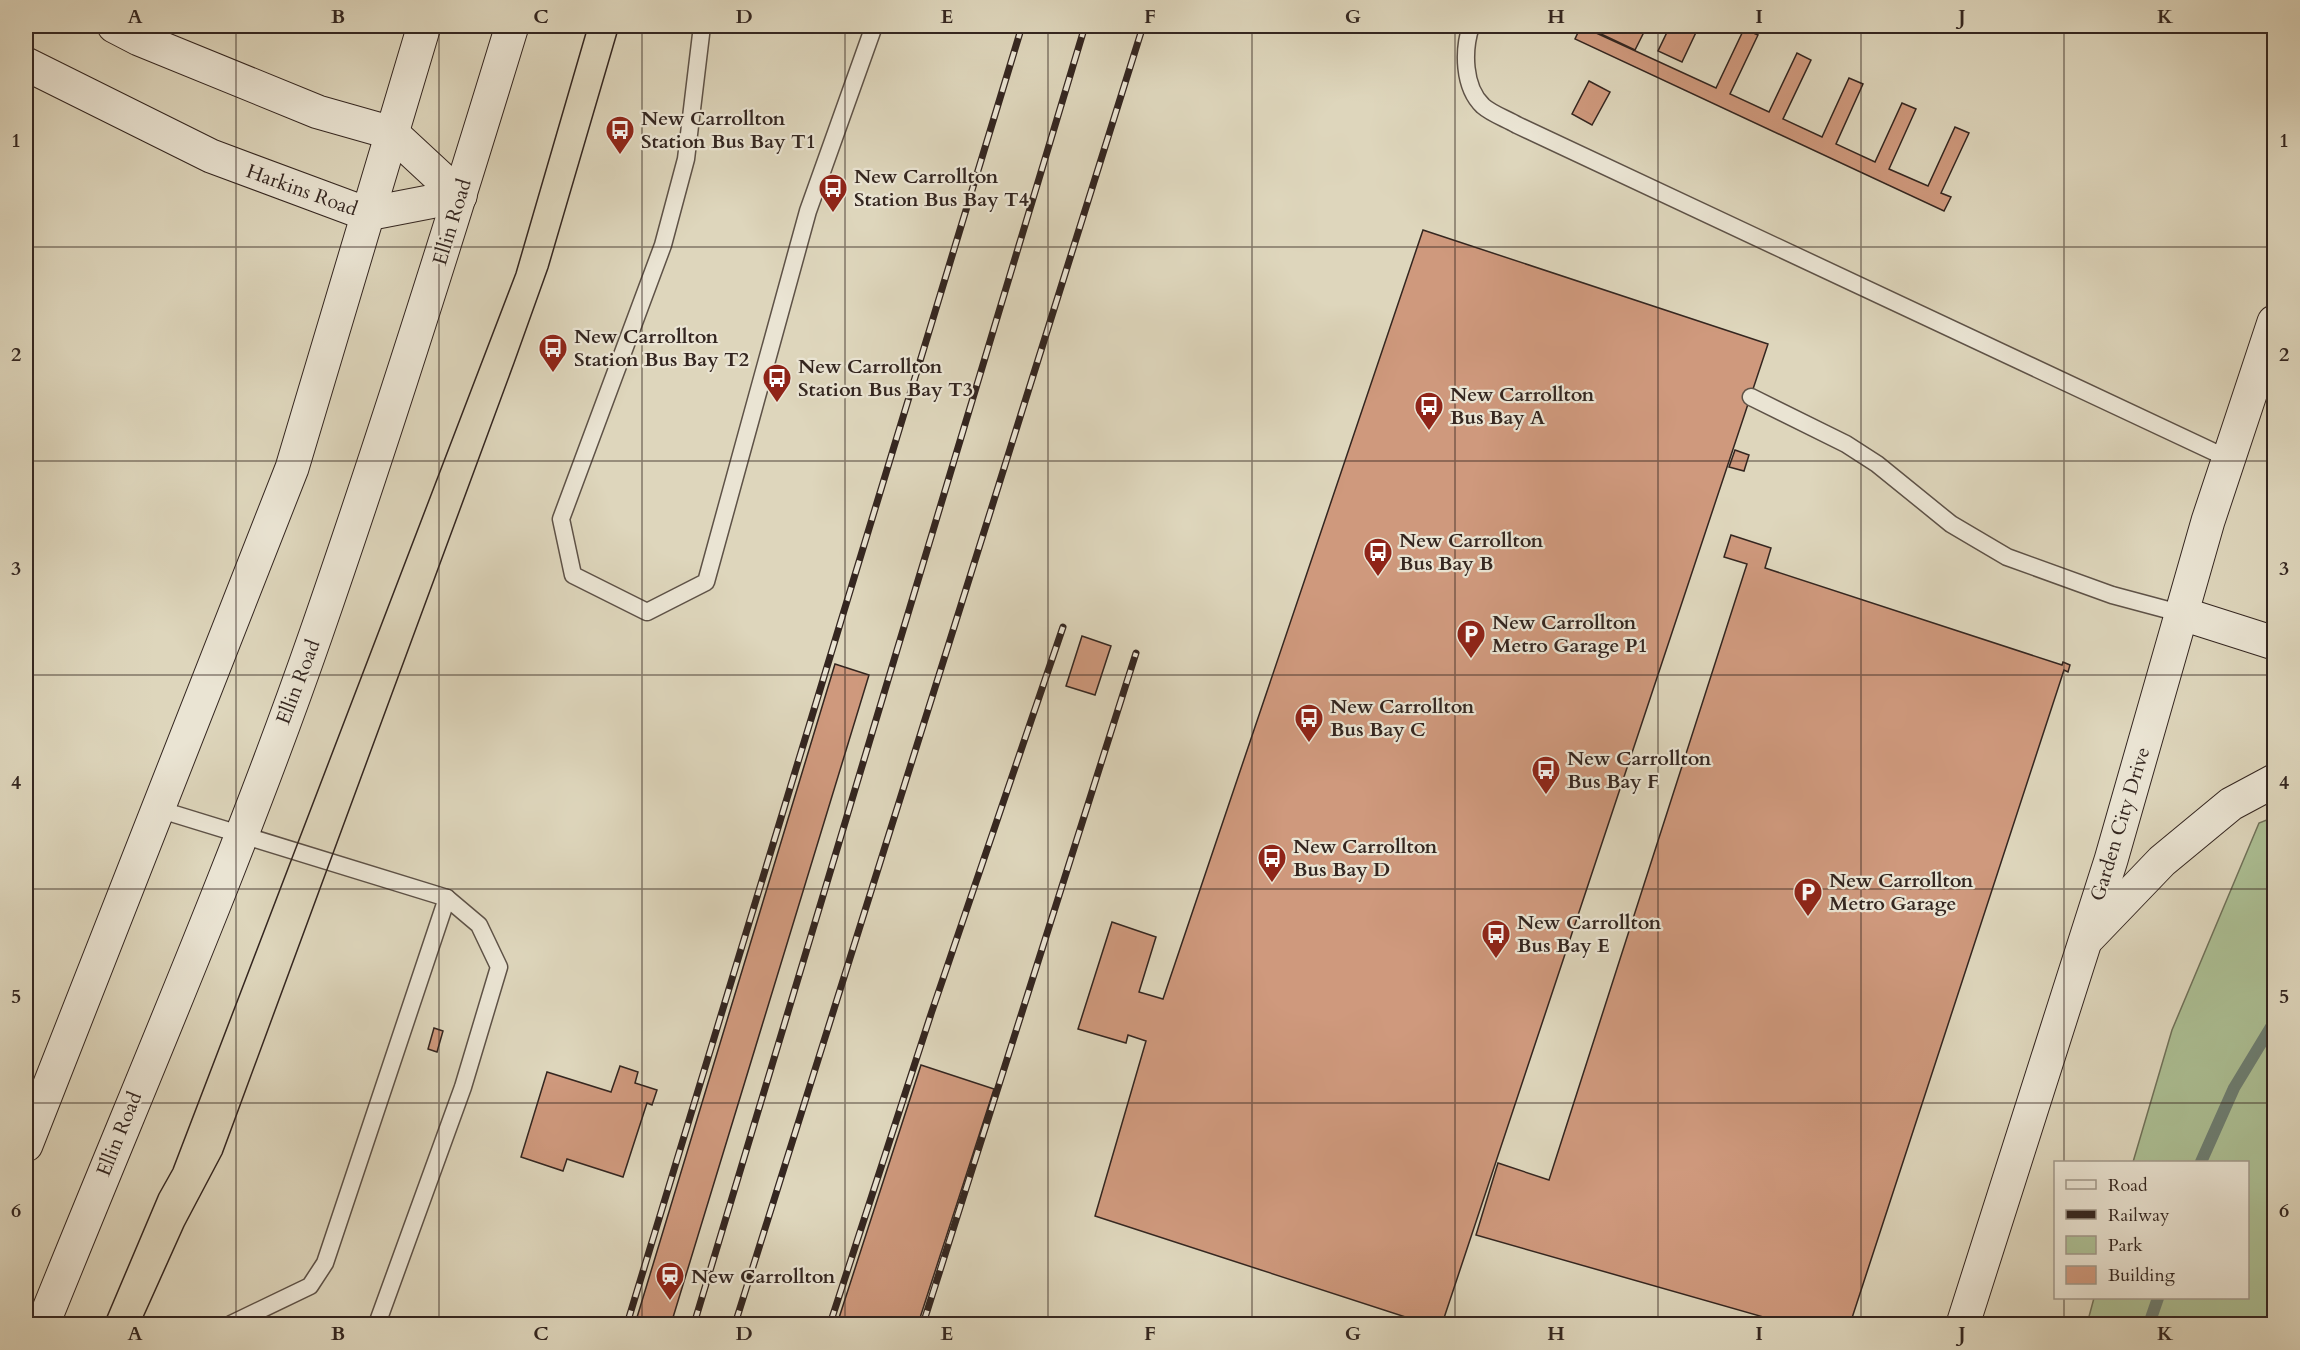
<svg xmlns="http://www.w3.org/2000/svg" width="2300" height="1350" viewBox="0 0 2300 1350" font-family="Cardo,serif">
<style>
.green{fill:#acbf94;stroke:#70725a;stroke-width:1.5}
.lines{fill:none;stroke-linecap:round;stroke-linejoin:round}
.stream{stroke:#6e7f73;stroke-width:12}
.building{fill:#cf997d;stroke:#342620;stroke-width:1.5}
.lane-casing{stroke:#5e5247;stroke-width:19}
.secondary-casing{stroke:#342620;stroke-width:35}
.lane{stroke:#eae4d3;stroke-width:16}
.secondary{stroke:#eae4d3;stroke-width:33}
.tram{stroke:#342620;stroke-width:1.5}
.rail-casing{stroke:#342620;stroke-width:7}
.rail{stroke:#eae4d3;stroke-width:4.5;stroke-dasharray:14;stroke-linecap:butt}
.grid{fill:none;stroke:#342620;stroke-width:1.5;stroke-opacity:0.55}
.labels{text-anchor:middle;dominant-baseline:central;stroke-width:4.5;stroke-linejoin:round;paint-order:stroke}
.poi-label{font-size:20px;font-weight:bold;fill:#342620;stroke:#eae4d3;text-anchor:start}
.street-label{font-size:20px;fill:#342620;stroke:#eae4d3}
.neatline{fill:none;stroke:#342620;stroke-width:2}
.grid-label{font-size:20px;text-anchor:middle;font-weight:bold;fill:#342620}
</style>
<rect width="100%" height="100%" fill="#ded6bc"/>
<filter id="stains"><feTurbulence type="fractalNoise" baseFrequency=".00333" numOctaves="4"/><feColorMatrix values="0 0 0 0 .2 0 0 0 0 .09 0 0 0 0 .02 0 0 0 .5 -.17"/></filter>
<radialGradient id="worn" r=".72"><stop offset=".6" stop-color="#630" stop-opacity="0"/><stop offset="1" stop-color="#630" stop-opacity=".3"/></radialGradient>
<polygon class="green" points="2274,817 2274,1324 2087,1324 2094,1298 2248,1298 2248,1162 2133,1162 2172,1030 2259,823"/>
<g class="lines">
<g class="stream">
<polyline points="2201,1162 2234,1088 2274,1022"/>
<polyline points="2149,1324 2158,1298"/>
</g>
</g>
<g class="building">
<polygon points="1581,26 1716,88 1744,29 1758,35 1730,94 1769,112 1797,53 1811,60 1783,119 1822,137 1849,78 1863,84 1836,144 1875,162 1902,103 1916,109 1889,169 1928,186 1955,127 1969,133 1941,193 1951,197 1944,211 1575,39"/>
<polygon points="1584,26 1647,26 1635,50"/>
<polygon points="1670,26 1699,26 1682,62 1658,51"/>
<polygon points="1589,81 1610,92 1592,125 1572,114"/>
<polygon points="1423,230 1768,344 1442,1324 1427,1324 1095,1216 1146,1041 1128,1035 1126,1043 1078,1029 1112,922 1156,937 1139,992 1163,999"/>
<polygon points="1735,450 1749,455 1744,471 1729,467"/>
<polygon points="1731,535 1771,548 1765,568 2062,665 2063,662 2070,665 2068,672 2064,670 1850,1324 1788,1324 1476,1235 1498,1163 1549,1180 1747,564 1724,557"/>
<polygon points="1082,636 1111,646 1095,695 1066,686"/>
<polygon points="835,664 869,675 671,1324 635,1324"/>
<polygon points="434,1028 443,1031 437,1052 428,1049"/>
<polygon points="921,1065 994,1089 918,1324 837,1324"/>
<polygon points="620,1066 638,1072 635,1083 657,1090 652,1105 647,1103 623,1177 567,1159 563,1171 521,1157 547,1072 611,1092"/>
</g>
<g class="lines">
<g class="lane-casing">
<g id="lane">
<polyline points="702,26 686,159 663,245 561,519 573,575 647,612 706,582 808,211 874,26"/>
<path d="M1471 26C1463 50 1463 87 1483 106 1492 114 1507 119 1517 125L2229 459"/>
<polyline points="1751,397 1846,444 1877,464 1951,524 2007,557 2112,595 2183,614"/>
<polyline points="158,809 447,898 479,925 499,967 463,1087 377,1324"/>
<polyline points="231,1324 310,1286 325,1263 447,898"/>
</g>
</g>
<g class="secondary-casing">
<g id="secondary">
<polyline points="114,26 139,39 318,112 392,133 460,196"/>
<polyline points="26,64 211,156 367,214 460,196"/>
<polyline points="2183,614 2274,643"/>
<polyline points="2089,937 2162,861 2231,804 2274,781"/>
<polyline points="26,1145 292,468 424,26"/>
<path d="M43 1324C135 1095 235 867 316 634 386 433 450 229 512 26"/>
<polyline points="1963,1324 2111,860 2208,521 2274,322"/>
</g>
</g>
<use href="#lane" class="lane"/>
<use href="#secondary" class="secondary"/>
<g class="tram">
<polyline points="104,1324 159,1194 173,1169 516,273 588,26"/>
<polyline points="140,1324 184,1226 222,1154 514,363 548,268 619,26"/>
</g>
<g class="rail-casing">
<g id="rail">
<polyline points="627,1324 1022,26"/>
<polyline points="694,1324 1085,26"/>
<polyline points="735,1324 1143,26"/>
<polyline points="830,1324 931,1014 1063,627"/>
<polyline points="923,1324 1136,653"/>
</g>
</g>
<use href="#rail" class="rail"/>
</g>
<path class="grid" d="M236 26V1324M439 26V1324M642 26V1324M845 26V1324M1048 26V1324M1252 26V1324M1455 26V1324M1658 26V1324M1861 26V1324M2064 26V1162M26 247H2274M26 461H2274M26 675H2274M26 889H2274M26 1103H2274M2064 1298V1324"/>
<defs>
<g id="bus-pin" transform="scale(1.5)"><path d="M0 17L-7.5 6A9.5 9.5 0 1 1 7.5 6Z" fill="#8f2418" stroke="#eae4d3"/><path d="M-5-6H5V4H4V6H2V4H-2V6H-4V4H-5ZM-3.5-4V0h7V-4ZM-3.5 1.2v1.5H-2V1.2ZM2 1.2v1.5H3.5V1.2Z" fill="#fff"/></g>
<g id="parking-pin" transform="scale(1.5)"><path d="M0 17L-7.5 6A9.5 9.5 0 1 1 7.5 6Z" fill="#8f2418" stroke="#eae4d3"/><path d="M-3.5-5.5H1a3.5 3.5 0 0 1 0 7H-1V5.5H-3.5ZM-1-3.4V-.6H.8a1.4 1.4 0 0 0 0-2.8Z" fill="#fff"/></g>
<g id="station-pin" transform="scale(1.5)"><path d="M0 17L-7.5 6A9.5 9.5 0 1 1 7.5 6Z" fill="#8f2418" stroke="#eae4d3"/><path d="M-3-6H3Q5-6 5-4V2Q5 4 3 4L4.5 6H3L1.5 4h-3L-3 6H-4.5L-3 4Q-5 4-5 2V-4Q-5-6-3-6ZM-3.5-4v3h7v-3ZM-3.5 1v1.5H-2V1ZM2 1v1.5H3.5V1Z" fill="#fff"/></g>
</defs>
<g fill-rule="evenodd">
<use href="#bus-pin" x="620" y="130"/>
<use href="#bus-pin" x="833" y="188"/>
<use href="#bus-pin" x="553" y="348"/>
<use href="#bus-pin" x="777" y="378"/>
<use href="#bus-pin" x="1429" y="406"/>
<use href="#bus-pin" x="1378" y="552"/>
<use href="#parking-pin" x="1471" y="634"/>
<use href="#bus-pin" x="1309" y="718"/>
<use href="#bus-pin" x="1546" y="770"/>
<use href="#bus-pin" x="1272" y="858"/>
<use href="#parking-pin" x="1808" y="892"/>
<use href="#bus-pin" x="1496" y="934"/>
<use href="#station-pin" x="670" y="1276"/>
</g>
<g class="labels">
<g class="poi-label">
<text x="641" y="118">New Carrollton<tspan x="641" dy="23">Station Bus Bay T1</tspan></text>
<text x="854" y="176">New Carrollton<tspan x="854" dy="23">Station Bus Bay T4</tspan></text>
<text x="574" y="336">New Carrollton<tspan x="574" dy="23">Station Bus Bay T2</tspan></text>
<text x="798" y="366">New Carrollton<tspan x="798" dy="23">Station Bus Bay T3</tspan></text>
<text x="1450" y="394">New Carrollton<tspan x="1450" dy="23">Bus Bay A</tspan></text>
<text x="1399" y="540">New Carrollton<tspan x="1399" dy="23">Bus Bay B</tspan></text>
<text x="1492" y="622">New Carrollton<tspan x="1492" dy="23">Metro Garage P1</tspan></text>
<text x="1330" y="706">New Carrollton<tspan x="1330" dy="23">Bus Bay C</tspan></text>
<text x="1567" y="758">New Carrollton<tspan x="1567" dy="23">Bus Bay F</tspan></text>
<text x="1293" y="846">New Carrollton<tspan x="1293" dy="23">Bus Bay D</tspan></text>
<text x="1829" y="880">New Carrollton<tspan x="1829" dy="23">Metro Garage</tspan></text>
<text x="1517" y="922">New Carrollton<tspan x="1517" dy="23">Bus Bay E</tspan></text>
<text x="691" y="1276">New Carrollton</text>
</g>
<g class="street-label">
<text transform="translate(302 190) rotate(20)">Harkins Road</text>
<text transform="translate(452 222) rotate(-73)">Ellin Road</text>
<text transform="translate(298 682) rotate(-69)">Ellin Road</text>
<text transform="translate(2120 824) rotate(-73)">Garden City Drive</text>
<text transform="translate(119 1134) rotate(-68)">Ellin Road</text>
</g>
</g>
<rect width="2300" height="1350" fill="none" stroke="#ded6bc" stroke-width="66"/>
<rect x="2054" y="1161" width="195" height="138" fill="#eae4d3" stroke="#a1988b" stroke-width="1.5"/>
<rect x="2066" y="1180" width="30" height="9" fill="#eae4d3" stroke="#a1988b" stroke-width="1.5"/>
<text x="2108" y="1191" font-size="18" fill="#342620">Road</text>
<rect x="2066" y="1210" width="30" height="9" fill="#342620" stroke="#a1988b" stroke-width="1.5"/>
<text x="2108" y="1221" font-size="18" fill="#342620">Railway</text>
<rect x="2066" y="1236" width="30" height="18" fill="#acbf94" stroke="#a1988b" stroke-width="1.5"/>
<text x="2108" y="1251" font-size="18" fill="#342620">Park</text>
<rect x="2066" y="1266" width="30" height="18" fill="#cf997d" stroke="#a1988b" stroke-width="1.5"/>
<text x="2108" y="1281" font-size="18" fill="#342620">Building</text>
<rect x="33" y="33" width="2234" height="1284" class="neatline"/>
<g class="grid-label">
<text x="135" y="23">A</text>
<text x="338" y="23">B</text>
<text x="541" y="23">C</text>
<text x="744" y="23">D</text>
<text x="947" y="23">E</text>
<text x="1150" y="23">F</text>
<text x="1353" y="23">G</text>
<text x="1556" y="23">H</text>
<text x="1759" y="23">I</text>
<text x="1962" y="23">J</text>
<text x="2165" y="23">K</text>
<text x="16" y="147">1</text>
<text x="2284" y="147">1</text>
<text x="16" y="361">2</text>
<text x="2284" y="361">2</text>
<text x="16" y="575">3</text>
<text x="2284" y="575">3</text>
<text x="16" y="789">4</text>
<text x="2284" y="789">4</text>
<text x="16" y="1003">5</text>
<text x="2284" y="1003">5</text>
<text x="16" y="1217">6</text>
<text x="2284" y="1217">6</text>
<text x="135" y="1340">A</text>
<text x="338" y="1340">B</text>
<text x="541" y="1340">C</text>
<text x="744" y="1340">D</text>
<text x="947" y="1340">E</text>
<text x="1150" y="1340">F</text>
<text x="1353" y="1340">G</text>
<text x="1556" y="1340">H</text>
<text x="1759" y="1340">I</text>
<text x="1962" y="1340">J</text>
<text x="2165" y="1340">K</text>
</g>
<rect width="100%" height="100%" filter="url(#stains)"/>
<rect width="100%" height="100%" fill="url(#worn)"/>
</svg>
